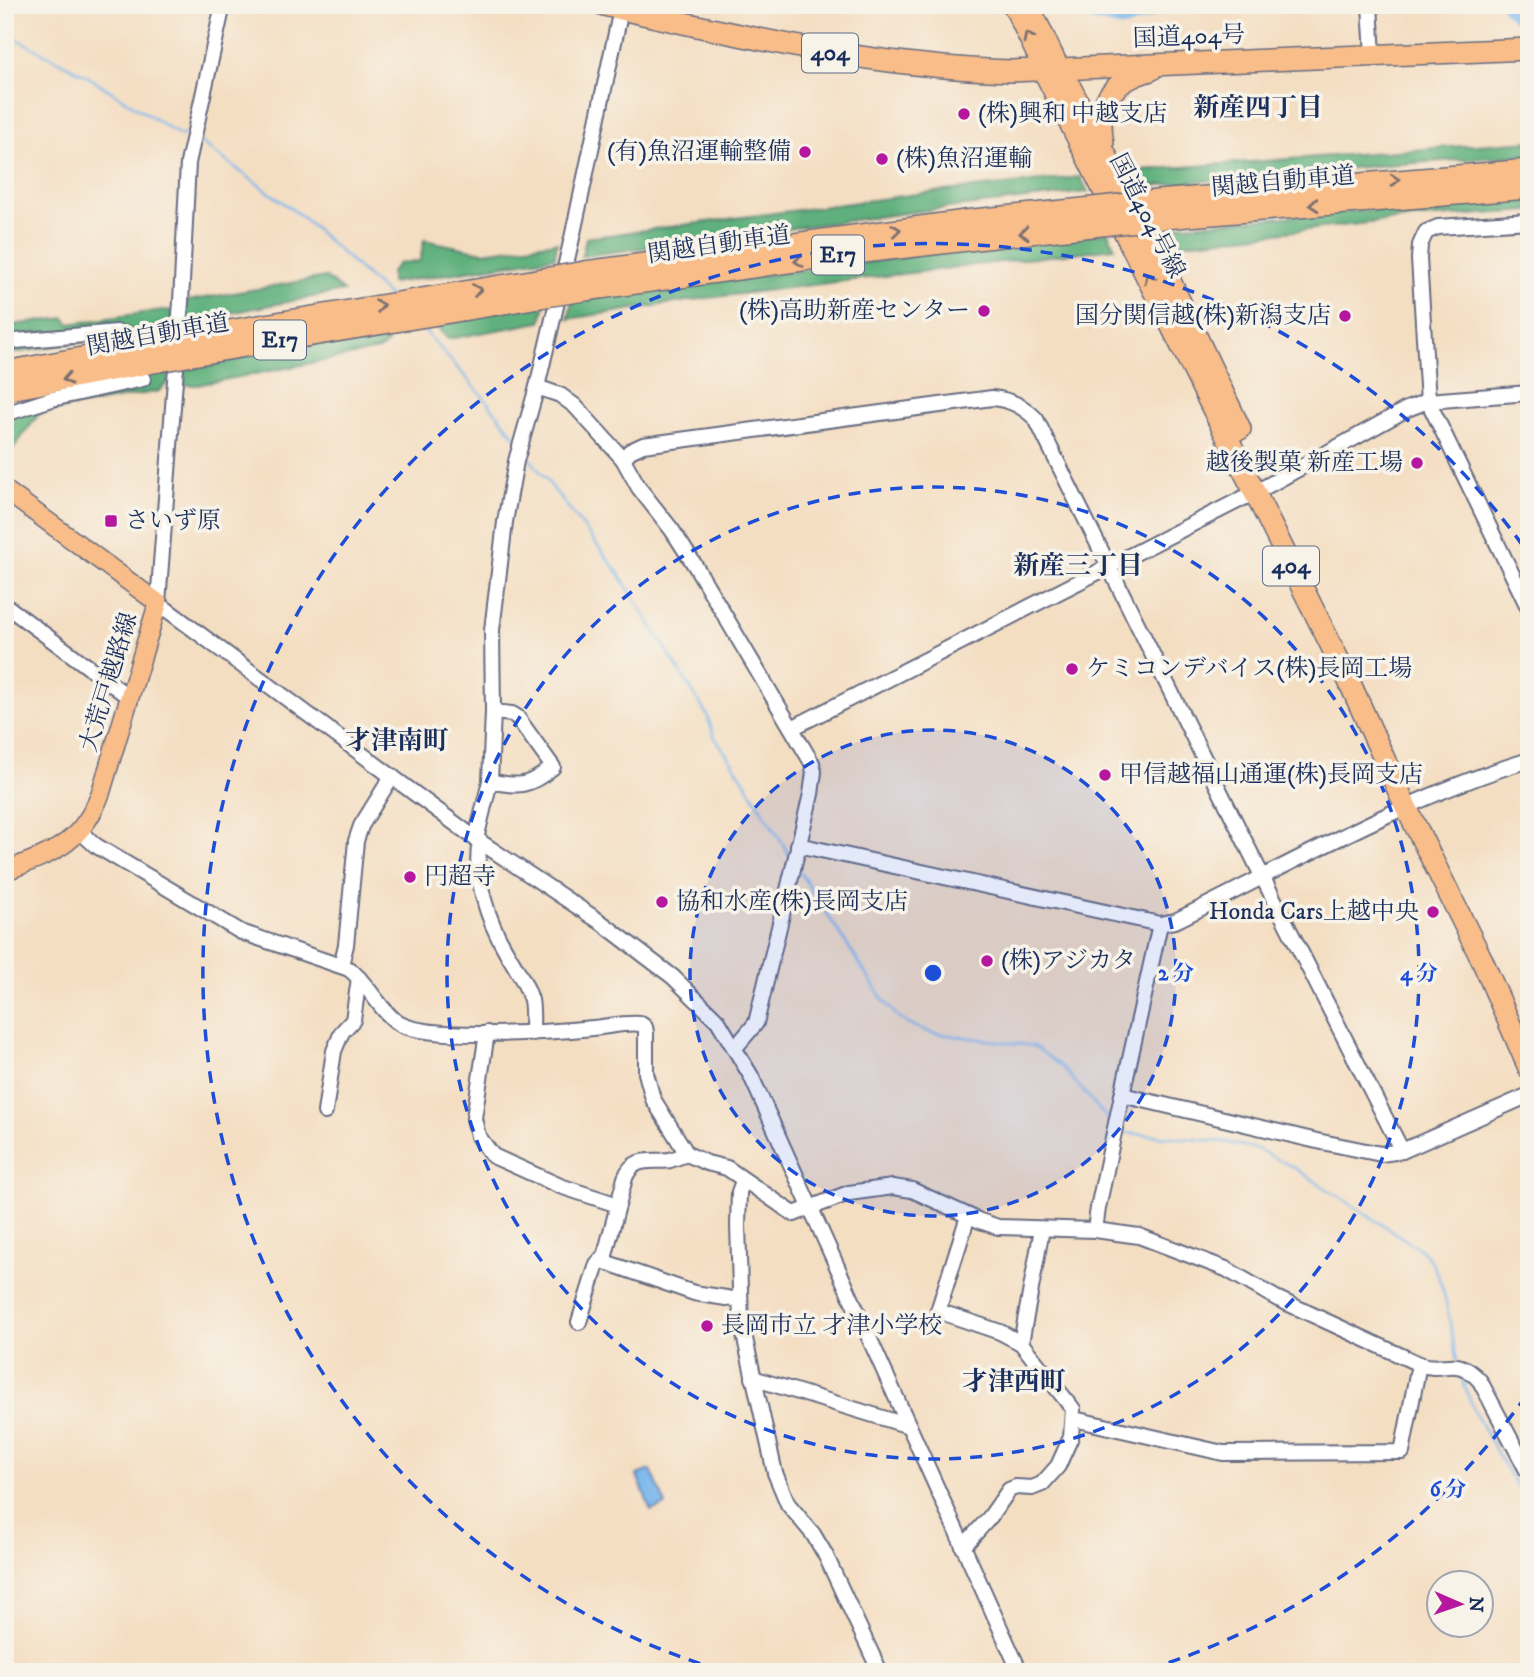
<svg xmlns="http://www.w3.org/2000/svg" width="1534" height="1677" viewBox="0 0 1534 1677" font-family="'IM FELL DW Pica','Noto Serif JP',serif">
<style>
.forest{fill:#5fb07b;stroke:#3d706c;stroke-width:2}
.water{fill:#78b6eb;stroke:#4a72a4;stroke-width:2}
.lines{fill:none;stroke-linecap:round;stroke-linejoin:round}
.stream{stroke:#78b6eb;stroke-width:2.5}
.river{stroke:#78b6eb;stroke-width:18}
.minor-casing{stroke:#676c81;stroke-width:18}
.major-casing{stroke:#676c81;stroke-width:21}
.highway-casing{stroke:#676c81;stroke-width:24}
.minor{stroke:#fff;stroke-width:14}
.major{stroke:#f8bd89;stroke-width:18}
.highway{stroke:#f8bd89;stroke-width:21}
.highway-bridge-casing{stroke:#676c81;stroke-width:24;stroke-linecap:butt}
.highway-bridge{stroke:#f8bd89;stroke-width:21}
.oneway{stroke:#7e6f71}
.ring{fill:none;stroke:#1d4ed8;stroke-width:3.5;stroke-dasharray:12 9}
.poi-dot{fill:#b5179e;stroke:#f7f3e8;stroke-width:2.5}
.labels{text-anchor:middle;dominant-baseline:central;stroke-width:7;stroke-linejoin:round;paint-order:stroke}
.shield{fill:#f7f3e8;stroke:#5d6a87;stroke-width:2}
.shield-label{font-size:23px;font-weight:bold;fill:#1b2f5e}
.street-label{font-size:24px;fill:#1b2f5e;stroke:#f7f3e8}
.poi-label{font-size:24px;fill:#1b2f5e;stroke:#f7f3e8;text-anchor:start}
.neighbourhood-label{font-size:26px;font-weight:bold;fill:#1b2f5e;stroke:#f7f3e8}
.centre{fill:#1d4ed8;stroke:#f7f3e8;stroke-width:3.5}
.ring-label{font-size:21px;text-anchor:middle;font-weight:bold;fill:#1d4ed8;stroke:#f7f3e8;stroke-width:7;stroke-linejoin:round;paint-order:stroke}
</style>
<rect width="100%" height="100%" fill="#f7f3e8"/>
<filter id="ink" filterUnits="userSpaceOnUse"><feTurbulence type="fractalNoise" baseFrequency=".0143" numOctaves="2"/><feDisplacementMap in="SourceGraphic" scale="14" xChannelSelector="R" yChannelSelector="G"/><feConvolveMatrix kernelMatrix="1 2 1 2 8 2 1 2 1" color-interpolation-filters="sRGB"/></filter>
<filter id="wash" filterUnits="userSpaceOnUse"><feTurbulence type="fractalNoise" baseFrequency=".00686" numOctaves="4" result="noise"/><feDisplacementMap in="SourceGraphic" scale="28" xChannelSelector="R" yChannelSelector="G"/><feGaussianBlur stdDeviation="1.57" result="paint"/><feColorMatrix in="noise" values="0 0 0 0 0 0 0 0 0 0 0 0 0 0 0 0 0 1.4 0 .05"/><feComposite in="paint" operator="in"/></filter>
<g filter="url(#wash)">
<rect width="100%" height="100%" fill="#f4dec2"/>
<g class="forest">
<polygon points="1529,141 1529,155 1385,165 1138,187 1130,171"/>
<polygon points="1080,177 1088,192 929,210 582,256 586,238 925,193"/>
<polygon points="1529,197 1529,211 1405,219 1167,245 1158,227"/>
<polygon points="1108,232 1115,248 707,298 568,319 573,299"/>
<polygon points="424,240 483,252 557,242 555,257 391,283 391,272 399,263 420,261"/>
<polygon points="325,277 343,291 185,322 187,301"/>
<polygon points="545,303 541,322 448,339 431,321"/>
<polygon points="162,310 173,311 173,325 134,331 125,326 5,336 5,326 65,318 70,324"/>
<polygon points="380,329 388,344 379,350 197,385 180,385 180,370"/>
<polygon points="91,340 5,355 5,345"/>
<polygon points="169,369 168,382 159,391 40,413 5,459 5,418 142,373"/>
</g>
<polygon class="water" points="651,1470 666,1505 651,1511 637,1475"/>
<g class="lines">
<g class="stream">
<polyline points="5,33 87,76 180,135 187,134"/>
<polyline points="199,141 300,215 389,296"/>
<polyline points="421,327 486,400 517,439"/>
<polyline points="524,451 618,572 707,715 714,736 742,777 790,856"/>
<polyline points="799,871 884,1001 898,1017 908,1024 932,1033 1034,1046 1062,1067 1111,1123"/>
<path d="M1120 1129 1127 1133 1225 1142 1257 1149 1293 1167 1420 1249C1447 1271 1449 1328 1457 1361"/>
<path d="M1460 1371C1471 1413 1497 1453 1519 1490L1529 1499"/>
</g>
<g class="river">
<polyline points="1062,5 1123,19 1159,5"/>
<polyline points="1510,5 1529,25"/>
</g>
</g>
</g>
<g filter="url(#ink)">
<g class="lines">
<g class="minor-casing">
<g id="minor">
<polyline points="223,5 188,163 181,302 158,603 476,839 602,923 673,977 718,1021 751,1076 1020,1672"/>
<polyline points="1370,5 1373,56"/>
<polyline points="1529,221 1438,227 1426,232 1420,245 1419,259 1428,401 1529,609"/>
<polyline points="5,342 117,332"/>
<polyline points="537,387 560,395 575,406 623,459 639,488 672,530 696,567 812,763 814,772 811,794 756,1023 735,1048"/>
<polyline points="5,414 52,399 143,379"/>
<path d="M623 459 630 451 643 445 992 398C1011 400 1023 406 1036 419L1262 876 1402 1151 1529 1095"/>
<polyline points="5,605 130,698"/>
<polyline points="792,728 1267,486 1407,409 1428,401 1529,393"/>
<path d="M490 781C519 788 530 786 553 767L517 717 512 714 493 712"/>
<path d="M81 832 95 845 241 932 349 969C368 983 381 1013 400 1024 432 1041 553 1032 593 1028 608 1027 625 1022 641 1024L645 1027 646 1032V1073L653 1099 687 1154 707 1163 727 1168 794 1214 849 1193 893 1187 912 1190 980 1221 998 1227 1095 1230 1139 1236 1226 1269 1276 1298 1419 1364C1446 1374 1455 1353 1480 1381L1529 1474"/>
<polyline points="476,839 490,781 493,712 492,630 505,522 516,461 537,387 572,238 622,5"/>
<path d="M480 841C473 877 488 921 506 951 515 967 526 982 531 1000 533 1011 532 1022 532 1033"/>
<path d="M798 845 1160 924 1175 921C1291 864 1404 798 1529 760"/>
<polyline points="341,965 346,945 356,841 361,826 392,776"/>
<polyline points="487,1033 474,1118 478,1136 493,1156 560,1186 618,1205"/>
<polyline points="1122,1095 1160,924"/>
<polyline points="325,1112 334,1051 342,1032 353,1020 359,978"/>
<path d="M687 1154C682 1156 676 1158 670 1160 651 1163 634 1155 625 1178L605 1255V1262L694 1293 739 1300"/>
<polyline points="743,1181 739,1192 738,1225 741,1321 775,1473 788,1504 813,1534 825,1554 880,1672"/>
<polyline points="1095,1230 1098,1208 1122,1095 1317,1141 1381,1154 1402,1151"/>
<polyline points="579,1322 597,1264 605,1255"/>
<polyline points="1021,1343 1042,1229"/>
<polyline points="753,1378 909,1426"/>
<polyline points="1074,1419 1223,1453 1402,1452 1419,1364"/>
<polyline points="963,1547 990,1517 1009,1490 1016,1487 1032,1488 1042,1484 1058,1466 1071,1437 1073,1409 1021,1343 1000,1332 938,1311 968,1216"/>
</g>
</g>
<g class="major-casing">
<g id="major">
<polyline points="1012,5 1043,69"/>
<polyline points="1030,5 1060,68"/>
<path d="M5 490 158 603 101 792C83 843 53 853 5 871"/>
</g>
</g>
<g class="highway-casing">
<g id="highway">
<path d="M604 5C738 36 873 67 1011 71L1529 49"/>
<polyline points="1060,68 1153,245 1240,429"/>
<polyline points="1043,69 1348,679 1406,807 1482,960 1529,1068"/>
<path d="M1103 143C1095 102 1112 81 1151 70"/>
<polyline points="1157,201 1529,170"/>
<polyline points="1164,218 1529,188"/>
<polyline points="585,272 973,220 1083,209"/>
<polyline points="585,290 854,253 1092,226"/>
<polyline points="199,336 543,279"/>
<polyline points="198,354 539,297"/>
<polyline points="5,372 159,344"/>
<polyline points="5,390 159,361"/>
</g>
</g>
<use href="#minor" class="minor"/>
<use href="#major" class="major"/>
<use href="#highway" class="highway"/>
<g class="highway-bridge-casing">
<g id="highway-bridge">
<polyline points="1083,209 1157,201"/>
<polyline points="1092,226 1164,218"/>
<polyline points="543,279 585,272"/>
<polyline points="539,297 585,290"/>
<polyline points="159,344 199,336"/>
<polyline points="159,361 198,354"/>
</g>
</g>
<use href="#highway-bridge" class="highway-bridge"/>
</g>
<defs><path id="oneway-chevron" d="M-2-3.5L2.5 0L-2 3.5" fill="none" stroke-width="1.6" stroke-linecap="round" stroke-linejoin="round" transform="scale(1.75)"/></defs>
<g class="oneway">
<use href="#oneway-chevron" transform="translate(1028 37) rotate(-116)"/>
<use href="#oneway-chevron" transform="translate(1395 180) rotate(-4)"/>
<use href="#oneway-chevron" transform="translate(1314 205) rotate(175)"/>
<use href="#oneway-chevron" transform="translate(896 230) rotate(-7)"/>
<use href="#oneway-chevron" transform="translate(1024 233) rotate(174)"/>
<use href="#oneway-chevron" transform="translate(799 261) rotate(173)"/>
<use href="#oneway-chevron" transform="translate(1149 278) rotate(-117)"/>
<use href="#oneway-chevron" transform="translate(477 290) rotate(-10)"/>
<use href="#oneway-chevron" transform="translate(380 306) rotate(-9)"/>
<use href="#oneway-chevron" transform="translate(67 379) rotate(169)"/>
</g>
</g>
<circle cx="933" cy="973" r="243" fill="#1d4ed8" fill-opacity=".12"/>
<g class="ring">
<circle cx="933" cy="973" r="243"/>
<circle cx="933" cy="973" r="486"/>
<path d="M1526 1396A729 729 0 0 1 1146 1670M720 1670A729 729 0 1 1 1526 550"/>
</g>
<g class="poi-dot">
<circle cx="964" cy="114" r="7"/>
<circle cx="805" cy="152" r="7"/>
<circle cx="882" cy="159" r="7"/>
<circle cx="984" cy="311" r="7"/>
<circle cx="1345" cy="316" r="7"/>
<circle cx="1417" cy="463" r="7"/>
<rect x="104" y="514" width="14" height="14" rx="3.5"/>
<circle cx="1072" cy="669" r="7"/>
<circle cx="1105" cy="775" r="7"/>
<circle cx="410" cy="877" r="7"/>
<circle cx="662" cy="902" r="7"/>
<circle cx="1433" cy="912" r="7"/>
<circle cx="987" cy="961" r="7"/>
<circle cx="707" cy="1326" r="7"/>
</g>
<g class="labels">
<g class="shield">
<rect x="802" y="33.5" width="56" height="39" rx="5"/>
<rect x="812" y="235.5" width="52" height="39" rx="5"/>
<rect x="254" y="320.5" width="52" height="39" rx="5"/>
<rect x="1263" y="546.5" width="56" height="39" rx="5"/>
</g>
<g class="shield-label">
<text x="830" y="53">404</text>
<text x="838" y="255">E17</text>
<text x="280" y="340">E17</text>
<text x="1291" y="566">404</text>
</g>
<g class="street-label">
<text transform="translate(1189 37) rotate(-2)">国道404号</text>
<text transform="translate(1283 182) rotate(-5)">関越自動車道</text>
<text transform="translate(1147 216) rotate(63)">国道404号線</text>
<text transform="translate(719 245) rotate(-8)">関越自動車道</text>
<text transform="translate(158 335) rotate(-10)">関越自動車道</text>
<text transform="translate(109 682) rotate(-73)">大荒戸越路線</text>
</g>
<g class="poi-label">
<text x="978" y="114">(株)興和 中越支店</text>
<text x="791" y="152" text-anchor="end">(有)魚沼運輸整備</text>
<text x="896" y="159">(株)魚沼運輸</text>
<text x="970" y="311" text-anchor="end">(株)高助新産センター</text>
<text x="1331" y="316" text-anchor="end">国分関信越(株)新潟支店</text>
<text x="1403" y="463" text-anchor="end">越後製菓 新産工場</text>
<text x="125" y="521">さいず原</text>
<text x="1086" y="669">ケミコンデバイス(株)長岡工場</text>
<text x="1119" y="775">甲信越福山通運(株)長岡支店</text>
<text x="424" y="877">円超寺</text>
<text x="676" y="902">協和水産(株)長岡支店</text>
<text x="1419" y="912" text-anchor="end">Honda Cars上越中央</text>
<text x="1001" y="961">(株)アジカタ</text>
<text x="721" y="1326">長岡市立 才津小学校</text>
</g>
<g class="neighbourhood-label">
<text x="1258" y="108">新産四丁目</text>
<text x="1078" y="566">新産三丁目</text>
<text x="397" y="741">才津南町</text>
<text x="1014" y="1382">才津西町</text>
</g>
</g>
<circle cx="933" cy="973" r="10" class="centre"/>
<g class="ring-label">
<text x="1176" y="980">2 分</text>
<text x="1419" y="980">4 分</text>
<text x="1448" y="1496">6 分</text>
</g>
<rect width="1534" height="1677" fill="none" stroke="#f7f3e8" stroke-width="28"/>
<g transform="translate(1460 1604) rotate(92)"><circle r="33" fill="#f7f3e8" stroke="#9fa5b1" stroke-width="2"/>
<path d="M0-5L12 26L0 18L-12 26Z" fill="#b5179e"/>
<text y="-10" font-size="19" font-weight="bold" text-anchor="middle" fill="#1b2f5e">N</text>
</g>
</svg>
